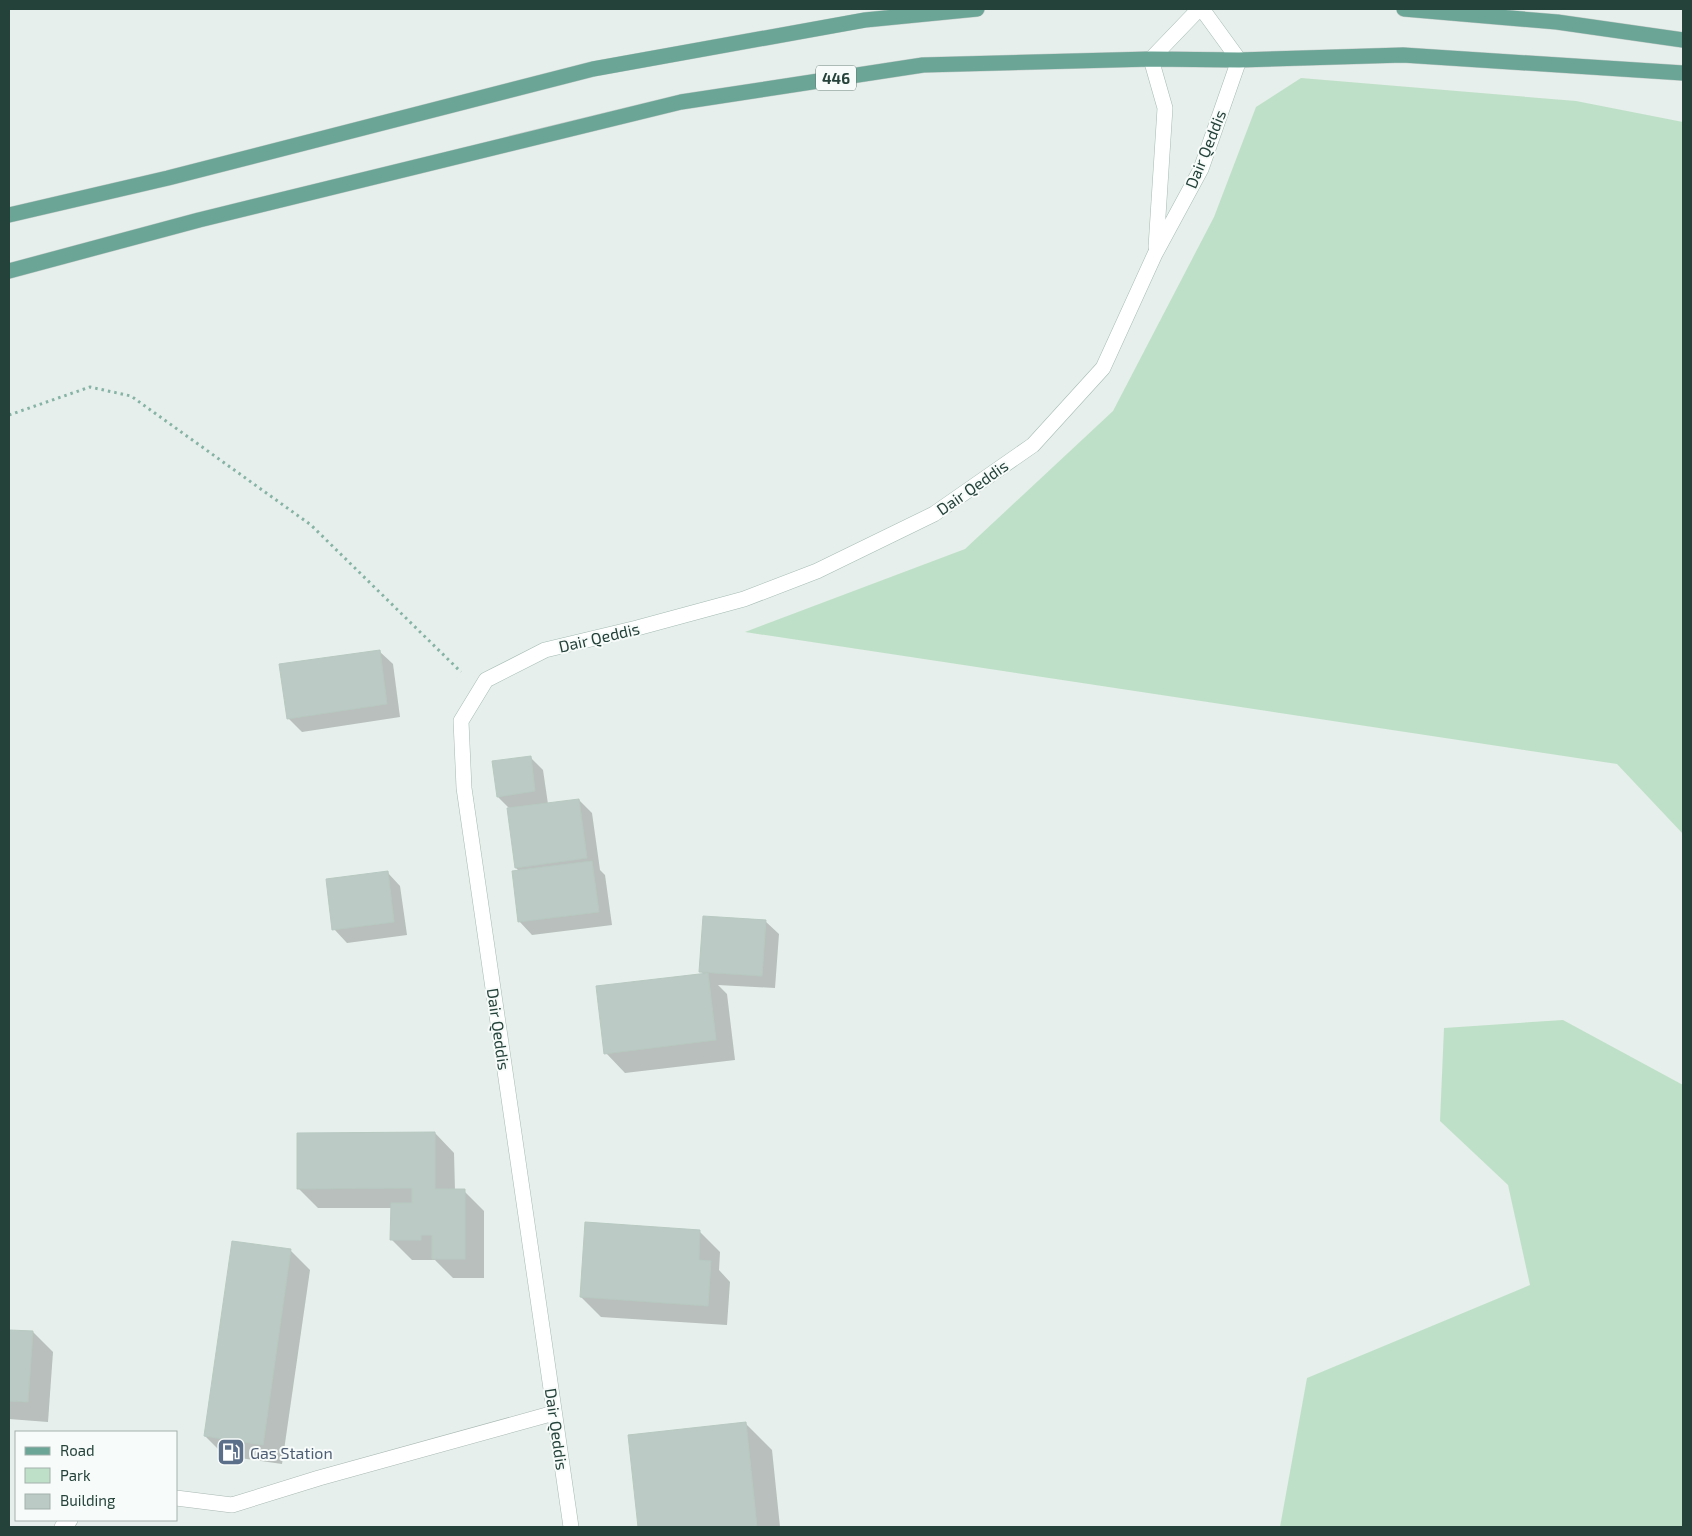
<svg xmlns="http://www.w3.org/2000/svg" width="1692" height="1536" viewBox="0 0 1692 1536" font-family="'Exo 2',sans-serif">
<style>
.green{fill:#bfe0c8}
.shadow{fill:#0003}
.building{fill:#bbcac4;stroke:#b8c9c2}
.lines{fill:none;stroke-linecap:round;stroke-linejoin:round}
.service-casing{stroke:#a8b8b2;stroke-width:16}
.secondary-casing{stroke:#a4bbb3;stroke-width:16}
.primary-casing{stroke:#c2cac8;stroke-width:16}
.path{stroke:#86b3a5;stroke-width:3;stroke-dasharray:2.5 4;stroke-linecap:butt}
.service{stroke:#fff;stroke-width:15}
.secondary{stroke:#fff;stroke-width:15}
.primary{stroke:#6aa596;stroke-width:15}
.labels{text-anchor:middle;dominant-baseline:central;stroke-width:4;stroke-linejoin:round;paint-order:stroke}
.shield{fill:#f7fbf9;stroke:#637a73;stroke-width:1}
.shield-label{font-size:15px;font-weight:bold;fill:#24423a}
.street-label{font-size:16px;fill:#24423a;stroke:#f7fbf9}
.service-label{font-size:16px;fill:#4e5e75;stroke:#f7fbf9;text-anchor:start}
</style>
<rect width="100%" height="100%" fill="#e6efeb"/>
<g class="green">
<polygon points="1301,78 1576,101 1683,122 1683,834 1617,764 745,632 965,549 1113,411 1214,217 1256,107"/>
<polygon points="1563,1020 1683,1085 1683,1527 1280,1527 1307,1378 1530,1285 1508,1185 1440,1121 1444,1028"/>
</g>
<g class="shadow">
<polygon points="379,651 393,664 400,717 302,732 288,718"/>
<polygon points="530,757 543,770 548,804 579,800 592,813 600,870 605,875 612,925 532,935 519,921 519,871 516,868 510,809 498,797"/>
<polygon points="387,872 400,886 407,935 347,943 334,929"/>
<polygon points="765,921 779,934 775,988 718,985 727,994 735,1060 625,1073 606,1053 704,975 701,971"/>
<polygon points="435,1133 454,1153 455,1191 464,1191 484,1211 484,1278 453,1278 435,1260 412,1260 392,1240 392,1208 318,1208 298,1188"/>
<polygon points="700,1232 720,1252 719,1270 730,1282 727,1325 601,1317 581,1297"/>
<polygon points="290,1250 310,1270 282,1464 225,1456 205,1436"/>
<polygon points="9,1331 33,1332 53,1352 48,1422 9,1419"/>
<polygon points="746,1424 772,1450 780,1527 639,1527 630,1436"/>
</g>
<g class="building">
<polygon points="380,650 387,704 287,719 279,664"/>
<polygon points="531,756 535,791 497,797 492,761"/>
<polygon points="579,799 587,858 515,868 507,808"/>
<polygon points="592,861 599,912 518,922 512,871"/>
<polygon points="388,871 394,922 332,930 326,879"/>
<polygon points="703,916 766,920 762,976 699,972"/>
<polygon points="708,973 716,1040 604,1054 596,986"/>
<polygon points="435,1132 435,1189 465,1189 465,1259 432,1259 432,1235 421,1235 421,1240 390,1240 391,1203 412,1203 412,1188 297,1189 297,1133"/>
<polygon points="585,1222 700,1230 699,1260 711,1261 708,1306 580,1297"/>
<polygon points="232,1241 291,1249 263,1445 204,1436"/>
<polygon points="9,1330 33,1331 28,1402 9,1401"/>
<polygon points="746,1422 757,1527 638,1527 628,1435"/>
</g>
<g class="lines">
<g class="service-casing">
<g id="service">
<polyline points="176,1498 232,1505 319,1478 554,1413"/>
<polyline points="62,1527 70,1520"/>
</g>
</g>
<g class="secondary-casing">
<g id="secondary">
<polyline points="1156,247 1165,108 1151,59 1199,9"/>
<polyline points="571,1527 464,788 461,721 486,680 545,650 637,628 744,599 817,571 934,514 1033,445 1103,368 1155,254 1201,169 1239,60 1202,9"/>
</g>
</g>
<g class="primary-casing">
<g id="primary">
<polyline points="1404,9 1557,22 1683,40"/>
<polyline points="9,215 168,178 593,69 865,20 977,9"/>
<polyline points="9,271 199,220 681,102 923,65 1151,59 1239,60 1403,55 1683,73"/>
</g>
</g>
<polyline class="path" points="9,415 90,387 131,396 311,525 461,672"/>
<use href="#service" class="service"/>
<use href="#secondary" class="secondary"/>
<use href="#primary" class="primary"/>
</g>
<defs>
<g id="fuel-square" transform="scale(1.4375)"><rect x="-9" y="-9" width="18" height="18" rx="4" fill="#5c6f8a" stroke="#f7fbf9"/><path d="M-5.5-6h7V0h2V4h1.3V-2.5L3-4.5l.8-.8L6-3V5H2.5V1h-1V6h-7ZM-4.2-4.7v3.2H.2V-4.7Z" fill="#fff"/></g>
</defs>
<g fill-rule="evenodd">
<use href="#fuel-square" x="231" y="1452"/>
</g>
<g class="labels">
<rect class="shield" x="816" y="65.5" width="40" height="25" rx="4"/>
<g class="shield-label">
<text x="836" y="78">446</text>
</g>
<g class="street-label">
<text transform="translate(1205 149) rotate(-68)">Dair Qeddis</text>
<text transform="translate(972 487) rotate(-35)">Dair Qeddis</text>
<text transform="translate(599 637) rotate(-13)">Dair Qeddis</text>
<text transform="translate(499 1029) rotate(82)">Dair Qeddis</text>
<text transform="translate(557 1429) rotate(82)">Dair Qeddis</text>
</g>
<g class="service-label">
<text x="250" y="1452">Gas Station</text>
</g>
</g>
<rect width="1692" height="1536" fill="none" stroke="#24423a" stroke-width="20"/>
<rect x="15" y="1431" width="162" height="90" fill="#f7fbf9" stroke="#a3b1ad"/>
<rect x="25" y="1447" width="25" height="8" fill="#6aa596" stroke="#a3b1ad"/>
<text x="60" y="1456" font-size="15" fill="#24423a">Road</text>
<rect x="25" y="1468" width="25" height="15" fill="#bfe0c8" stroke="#a3b1ad"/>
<text x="60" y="1481" font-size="15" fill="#24423a">Park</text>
<rect x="25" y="1494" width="25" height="15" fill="#bbcac4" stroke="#a3b1ad"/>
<text x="60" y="1506" font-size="15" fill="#24423a">Building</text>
</svg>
